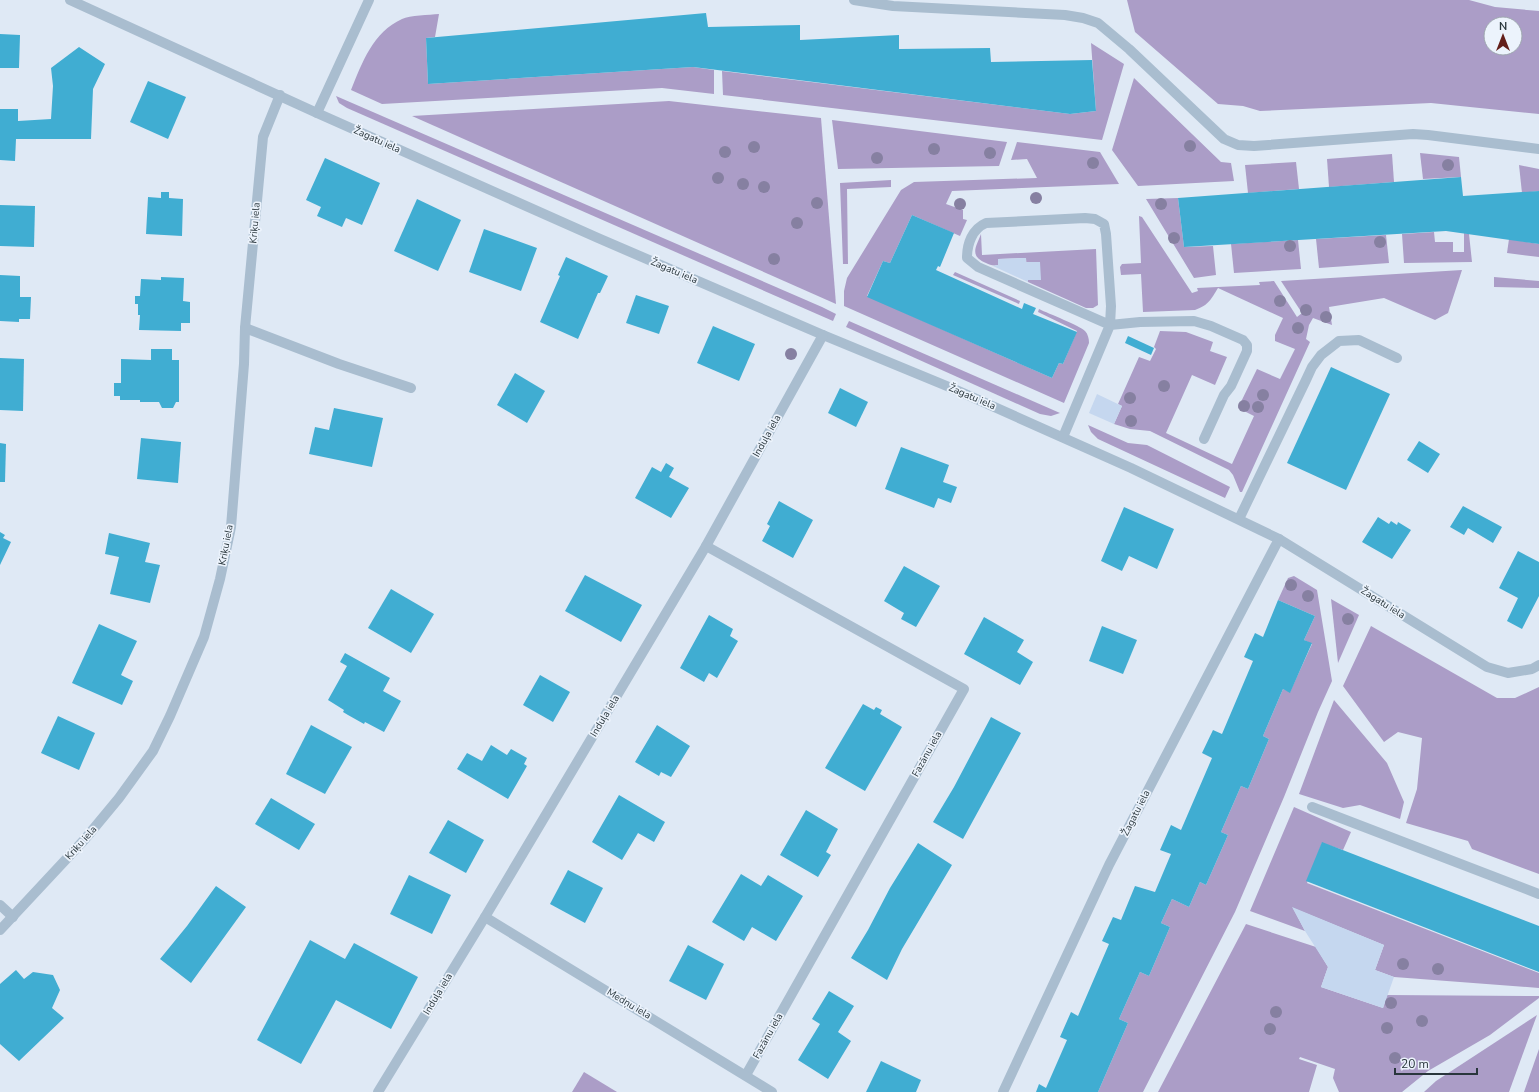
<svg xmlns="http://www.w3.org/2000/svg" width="1539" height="1092" viewBox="0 0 1539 1092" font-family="'Nunito Sans',sans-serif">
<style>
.green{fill:#ab9dc7;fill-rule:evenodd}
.plaza{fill:#c5d7ef}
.building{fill:#40add2}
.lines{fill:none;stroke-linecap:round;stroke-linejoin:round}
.service{stroke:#a9bdcf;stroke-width:10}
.minor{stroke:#a9bdcf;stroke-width:10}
.tree{fill:#8680a1}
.labels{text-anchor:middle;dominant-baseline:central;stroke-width:3.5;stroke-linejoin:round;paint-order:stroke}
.street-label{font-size:10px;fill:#29363c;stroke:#ecf3fc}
</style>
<rect width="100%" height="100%" fill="#dfe9f5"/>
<g class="green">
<path d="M1127 0H1469L1495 7 1539 11V114L1431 103 1260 111 1243 106 1218 104 1135 32ZM1491 24H1515V48H1491Z"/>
<path d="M439 14 435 37 426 38 428 84 693 67 714 70V94L662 88 382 104 351 90C362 63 373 32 402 19 410 15 429 15 439 14Z"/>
<polygon points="1091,43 1124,64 1102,140 723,95 722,71 1070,114 1096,111"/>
<polygon points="1134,78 1221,162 1231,163 1234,181 1138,186 1112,150"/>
<polygon points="336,96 822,307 836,314 833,321 347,108 339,103"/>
<polygon points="669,101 821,118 836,304 412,116"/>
<polygon points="832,120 1007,142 999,166 838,169"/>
<path d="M1017 142 1100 152 1119 184 952 191 946 204 963 210V219L967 220 960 236 912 215 890 263 883 261 867 296 1052 378 1059 363 1063 364 1077 331 1038 312 1039 309C1049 314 1079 325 1085 331 1088 334 1089 339 1089 343L1064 403 844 306V291L847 278 901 190 914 182 1037 178 1027 159 1011 160Z"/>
<polygon points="1420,153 1459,157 1461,177 1423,179"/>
<polygon points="1392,154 1394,182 1329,187 1327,159"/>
<polygon points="1296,162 1299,189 1248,193 1245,165"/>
<polygon points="1519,165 1539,169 1539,191 1522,193"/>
<polygon points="891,180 891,187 847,189 848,264 843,264 840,183"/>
<polygon points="1178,198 1184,247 1213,246 1216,275 1194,278 1146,199"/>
<path d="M1139 216 1142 217 1192 293 1198 291 1197 288 1260 285 1259 282 1274 281 1297 317 1302 313 1281 281 1462 270 1448 313 1435 320 1384 298 1329 307 1332 325 1313 318 1309 325 1306 339 1310 342 1242 492H1240L1233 475 1229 470 1150 431 1130 429 1114 424 1122 406 1118 404 1139 357 1150 361 1156 349 1154 347 1160 331 1186 332 1213 342 1210 351 1227 357 1215 385 1192 375 1166 433 1232 464 1254 416 1238 408 1257 369 1280 379 1295 349 1275 341V335L1283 318 1218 288C1211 299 1209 305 1195 310L1143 312 1141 274 1121 275 1120 267 1122 264 1141 263Z"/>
<polygon points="1434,232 1435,242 1453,242 1453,252 1464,252 1464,233 1469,234 1472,262 1404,263 1402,234"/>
<path d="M981 234 982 255 1096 249 1098 305 1093 308H1086L1028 282 1026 258 998 259V265C993 266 990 265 986 263 969 256 976 247 981 234Z"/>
<polygon points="1386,235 1389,263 1319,268 1316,239"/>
<polygon points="1509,239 1539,244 1539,257 1507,253"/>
<polygon points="1298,240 1301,269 1234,273 1231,244"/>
<polygon points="955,272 1020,301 1019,304 953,275"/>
<polygon points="1494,277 1539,281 1539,288 1494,287"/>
<polygon points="849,321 1060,413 1051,416 1040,414 846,327"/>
<polygon points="1088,425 1128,443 1147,445 1230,487 1225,498 1098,439 1091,432"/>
<polygon points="1294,576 1317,590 1332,681 1318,712 1284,797 1235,912 1143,1092 1098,1092 1128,1023 1119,1019 1140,972 1149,976 1170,927 1161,923 1172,899 1189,907 1200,882 1206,885 1228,835 1221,832 1241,786 1248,789 1269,739 1263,736 1283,689 1290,692 1312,644 1304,640 1315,616 1278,600 1288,578"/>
<polygon points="1331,599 1359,615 1338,663"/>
<polygon points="1371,626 1497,698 1515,698 1539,687 1539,874 1472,849 1468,841 1406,823 1417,789 1422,738 1398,732 1384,742 1343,686"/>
<polygon points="1334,700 1387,763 1404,802 1400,819 1360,805 1343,808 1299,794"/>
<polygon points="1294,807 1351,832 1343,850 1322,843 1307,883 1539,973 1539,988 1394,977 1375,970 1384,945 1293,908 1305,931 1250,911"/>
<polygon points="1246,924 1316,947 1328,967 1321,987 1383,1008 1387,995 1539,996 1539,998 1490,1035 1428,1071 1402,1092 1339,1092 1333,1078 1335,1069 1300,1057 1299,1059 1317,1065 1309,1092 1158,1092"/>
<polygon points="1537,1015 1509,1092 1424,1092 1436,1081"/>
<polygon points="1539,1049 1539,1092 1524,1092"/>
<polygon points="584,1072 617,1092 572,1092"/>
</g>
<g class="plaza">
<polygon points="1026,258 1026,262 1040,262 1041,280 1028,280 1028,282 993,266 998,265 998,259"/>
<polygon points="1097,394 1122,406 1114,424 1089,413"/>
<polygon points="1292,907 1384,945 1375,970 1394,977 1383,1008 1321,987 1328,967 1305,931"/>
</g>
<g class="building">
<polygon points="706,13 708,27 800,25 800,40 899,35 899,49 990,48 991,62 1092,60 1096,111 1070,114 693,67 428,84 426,38"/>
<polygon points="0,34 20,35 19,68 0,68"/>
<polygon points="79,47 105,64 93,89 91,139 16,139 15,161 0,160 0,109 18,109 18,121 51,119 53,86 51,68"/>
<polygon points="148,81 186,97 168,139 130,122"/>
<polygon points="325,158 380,183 362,225 346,218 342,227 317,216 321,207 306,200"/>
<polygon points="1461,177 1463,196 1539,191 1539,244 1446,231 1184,247 1178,198"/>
<polygon points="161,192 169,192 169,198 183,199 182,236 146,234 148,197 161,198"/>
<polygon points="417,199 461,220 438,271 394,251"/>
<polygon points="0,205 35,206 34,247 0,246"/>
<polygon points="912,215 954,233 940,267 938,266 936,270 1022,309 1024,303 1036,308 1033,314 1077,332 1063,364 1059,363 1052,378 867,297 883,261 890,263"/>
<polygon points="484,229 537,248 521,291 469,272"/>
<polygon points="566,257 608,276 600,293 598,293 578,339 540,322 560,276 558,275"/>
<polygon points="0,275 20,276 20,297 31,297 30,319 19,319 19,322 0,321"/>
<polygon points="161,277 184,278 183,301 190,302 190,323 181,323 181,331 139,330 140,315 138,315 138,304 135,304 135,296 140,296 141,279 161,280"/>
<polygon points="636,295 669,306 659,334 626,323"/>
<polygon points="713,326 755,344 739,381 697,363"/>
<polygon points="1128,336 1154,348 1151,355 1125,343"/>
<polygon points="151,349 172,349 172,360 179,360 179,402 176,402 173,408 162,408 159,402 140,402 140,400 120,400 120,396 114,396 114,383 121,383 121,359 151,360"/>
<polygon points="0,358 24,359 23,411 0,410"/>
<polygon points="1331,367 1390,394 1346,490 1287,463"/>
<polygon points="515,373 545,391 527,423 497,405"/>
<polygon points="840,388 868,402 856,427 828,413"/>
<polygon points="334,408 383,418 372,467 309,454 315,427 329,430"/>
<polygon points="141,438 181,442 178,483 137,479"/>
<polygon points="1419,441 1440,454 1428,473 1407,460"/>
<polygon points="0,443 6,444 5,482 0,482"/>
<polygon points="901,447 949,465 943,482 957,487 951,503 938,498 934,508 885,489"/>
<polygon points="666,463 674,468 669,477 689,488 671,518 635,498 652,467 661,472"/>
<polygon points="779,501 813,520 793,558 762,541 770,526 767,524"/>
<polygon points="1463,506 1502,527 1493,543 1468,528 1464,535 1450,527"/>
<polygon points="1124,507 1174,529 1157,569 1129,556 1122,571 1101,561"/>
<polygon points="1378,517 1389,524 1391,521 1397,525 1398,522 1411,530 1392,559 1362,542"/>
<polygon points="0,532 5,535 3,538 11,542 0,565"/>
<polygon points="109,533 150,543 145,562 160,565 150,603 110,594 119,557 105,554"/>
<polygon points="1518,551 1539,562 1539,596 1522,629 1507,621 1518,598 1499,588"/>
<polygon points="904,566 940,586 916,627 901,619 904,613 884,601"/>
<polygon points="585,575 642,605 621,642 565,611"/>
<polygon points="391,589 434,614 411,653 368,628"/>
<polygon points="1278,600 1315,616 1304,640 1312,643 1290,693 1283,689 1263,736 1269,739 1248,789 1241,786 1221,832 1228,835 1206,885 1200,882 1189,907 1172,899 1161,923 1170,927 1149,976 1140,972 1119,1019 1128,1023 1098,1092 1036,1092 1039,1084 1046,1088 1067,1040 1060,1037 1071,1012 1078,1016 1109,944 1102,941 1113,917 1121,920 1135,886 1155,892 1171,854 1160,850 1171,825 1181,830 1212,758 1202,753 1213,730 1222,734 1253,661 1244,657 1255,633 1263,637"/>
<polygon points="709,615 733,629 730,636 738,641 717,678 709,673 704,682 680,668"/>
<polygon points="984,617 1024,640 1017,652 1033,662 1020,685 964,654"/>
<polygon points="99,624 137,641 121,675 133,681 122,705 72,683"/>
<polygon points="1102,626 1137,640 1123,674 1089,661"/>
<polygon points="345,653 390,678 383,691 401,701 384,732 365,722 364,724 348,715 343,712 344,710 328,700 347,666 340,662"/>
<polygon points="540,675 570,692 553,722 523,705"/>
<polygon points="863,704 874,710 876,707 882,710 880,714 902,727 865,791 825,768"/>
<polygon points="58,716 95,733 79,770 41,753"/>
<polygon points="991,717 1021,733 963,839 933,822 954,787"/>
<polygon points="311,725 352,747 325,794 286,774"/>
<polygon points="657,725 690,746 671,777 661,772 659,776 635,762"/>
<polygon points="491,745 507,755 511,749 527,758 524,764 527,766 508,799 457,769 467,753 482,761"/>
<polygon points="619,795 665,822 654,842 638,833 622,860 592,842"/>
<polygon points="271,798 315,824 299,850 255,824"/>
<polygon points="806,810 838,829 826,852 831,855 818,877 780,855"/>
<polygon points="448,820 484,840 466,873 429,853"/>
<polygon points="1322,842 1539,926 1539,972 1306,881"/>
<polygon points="918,843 952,865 902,949 887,980 851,958 868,930 890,888"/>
<polygon points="568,870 603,888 585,923 550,904"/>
<polygon points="741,874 761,886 768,875 803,896 776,941 752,927 744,941 712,922"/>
<polygon points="409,875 451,895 432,934 390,914"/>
<polygon points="216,886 246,907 191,983 160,959 187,926"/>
<polygon points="310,940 345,959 354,943 418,977 391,1029 336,1000 301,1064 257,1040"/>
<polygon points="688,945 724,964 706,1000 669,981"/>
<polygon points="16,970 24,979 33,972 53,975 60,990 52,1008 64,1018 19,1061 0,1044 0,984"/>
<polygon points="829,991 854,1006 838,1032 851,1041 828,1079 798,1060 820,1024 812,1019"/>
<polygon points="881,1061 921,1080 916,1092 866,1092"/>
</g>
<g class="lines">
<g class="service">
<polyline points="854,0 893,6 1065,15 1083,18 1098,23 1129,49 1224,139 1238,145 1254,146 1413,134 1428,135 1539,149"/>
<polyline points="1239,519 1306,380 1312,367 1321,355 1339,341 1359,340 1397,358"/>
<polyline points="1312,807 1539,894"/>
</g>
<g class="minor">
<polyline points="70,0 317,113 598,238 823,335 954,389 1131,468 1279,539 1487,667 1508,673 1532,669 1539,665"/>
<polyline points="317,113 369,0"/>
<polyline points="245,328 339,364 411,388"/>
<path d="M1063 437 1110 325 1111 306 1106 234 1104 224 1095 219 1085 218 986 223C972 229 967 244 967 258L978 267 1110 325 1140 322 1194 321 1211 326 1243 340 1247 345V351L1231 386 1224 395 1204 439"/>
<polyline points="706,546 964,689 746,1075"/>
<polyline points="0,905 13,917"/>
<polyline points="485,917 772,1092"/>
<polyline points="0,930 85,839 119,798 153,751 170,716 204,637 220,579 231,527 244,364 245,328 263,137 280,95"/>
<polyline points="378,1092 485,917 706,546 823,335"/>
<polyline points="1003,1092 1109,865 1279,539"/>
</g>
</g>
<g class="tree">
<circle cx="1190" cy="146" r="6"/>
<circle cx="754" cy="147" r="6"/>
<circle cx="934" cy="149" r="6"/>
<circle cx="725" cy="152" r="6"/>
<circle cx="990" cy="153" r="6"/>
<circle cx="877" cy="158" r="6"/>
<circle cx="1093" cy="163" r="6"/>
<circle cx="1448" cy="165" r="6"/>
<circle cx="718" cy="178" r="6"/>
<circle cx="743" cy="184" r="6"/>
<circle cx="764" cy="187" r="6"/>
<circle cx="1036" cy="198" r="6"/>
<circle cx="817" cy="203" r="6"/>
<circle cx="960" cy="204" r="6"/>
<circle cx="1161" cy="204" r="6"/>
<circle cx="797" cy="223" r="6"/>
<circle cx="1174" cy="238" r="6"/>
<circle cx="1380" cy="242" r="6"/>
<circle cx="1290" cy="246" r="6"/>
<circle cx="774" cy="259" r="6"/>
<circle cx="1280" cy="301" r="6"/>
<circle cx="1306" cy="310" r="6"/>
<circle cx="1326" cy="317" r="6"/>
<circle cx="1298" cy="328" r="6"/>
<circle cx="791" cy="354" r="6"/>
<circle cx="1164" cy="386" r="6"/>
<circle cx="1263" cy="395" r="6"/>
<circle cx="1130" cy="398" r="6"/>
<circle cx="1244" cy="406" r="6"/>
<circle cx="1258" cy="407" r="6"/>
<circle cx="1131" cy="421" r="6"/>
<circle cx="1291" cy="585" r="6"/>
<circle cx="1308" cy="596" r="6"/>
<circle cx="1348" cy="619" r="6"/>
<circle cx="1403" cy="964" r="6"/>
<circle cx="1438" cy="969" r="6"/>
<circle cx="1391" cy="1003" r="6"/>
<circle cx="1276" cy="1012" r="6"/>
<circle cx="1422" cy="1021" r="6"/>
<circle cx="1387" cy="1028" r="6"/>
<circle cx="1270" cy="1029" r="6"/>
<circle cx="1395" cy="1058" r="6"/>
</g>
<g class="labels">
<g class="street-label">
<text transform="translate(377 140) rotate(24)">Žagatu iela</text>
<text transform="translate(255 223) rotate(-85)">Kriķu iela</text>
<text transform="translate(674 271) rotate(23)">Žagatu iela</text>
<text transform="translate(972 397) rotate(23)">Žagatu iela</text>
<text transform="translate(767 436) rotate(-61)">Induļa iela</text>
<text transform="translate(226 545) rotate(-79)">Kriķu iela</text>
<text transform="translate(1383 603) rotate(32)">Žagatu iela</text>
<text transform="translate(605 716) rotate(-59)">Induļa iela</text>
<text transform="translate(927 754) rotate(-61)">Fazānu iela</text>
<text transform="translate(1136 813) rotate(-63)">Žagatu iela</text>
<text transform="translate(81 843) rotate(-48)">Kriķu iela</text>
<text transform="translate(438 994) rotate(-59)">Induļa iela</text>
<text transform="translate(629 1004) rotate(31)">Medņu iela</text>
<text transform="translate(768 1036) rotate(-61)">Fazānu iela</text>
</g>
</g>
<g transform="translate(1503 36)"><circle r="19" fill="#ecf3fc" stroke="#9ea7af"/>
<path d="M0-3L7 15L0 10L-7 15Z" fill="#631f1a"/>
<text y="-6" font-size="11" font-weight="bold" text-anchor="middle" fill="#29363c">N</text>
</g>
<path d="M1395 1068v6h82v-6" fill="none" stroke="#29363c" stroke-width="2"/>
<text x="1401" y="1068" font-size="12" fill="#29363c" stroke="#ecf3fc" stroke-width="3" paint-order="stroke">20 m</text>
</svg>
